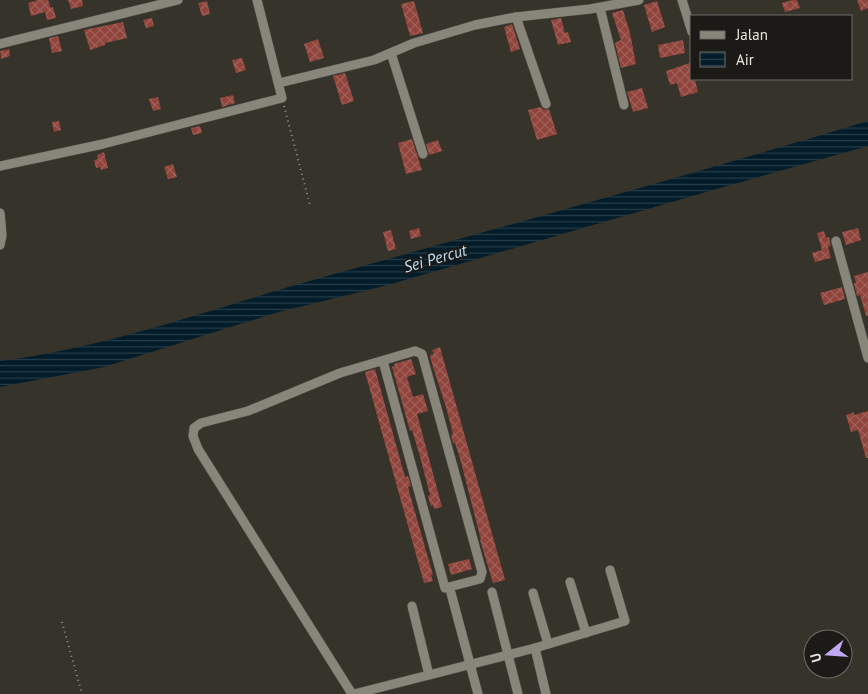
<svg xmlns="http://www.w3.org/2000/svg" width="868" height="694" viewBox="0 0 868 694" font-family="'PT Sans',sans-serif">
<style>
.water{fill:url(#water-rules)}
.building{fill:url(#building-cross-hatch)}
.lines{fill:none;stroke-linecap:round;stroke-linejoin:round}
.street-casing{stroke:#524f48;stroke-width:10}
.path{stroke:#95938c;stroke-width:2;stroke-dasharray:1 4;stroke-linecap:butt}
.street{stroke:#88857b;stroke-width:9}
.labels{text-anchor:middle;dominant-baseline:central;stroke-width:4.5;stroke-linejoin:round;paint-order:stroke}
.water-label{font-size:16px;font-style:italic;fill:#b7e0f8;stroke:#1c1a16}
</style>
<defs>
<pattern id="water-rules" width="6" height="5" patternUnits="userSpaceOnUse" patternTransform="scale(1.25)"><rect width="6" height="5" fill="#021c29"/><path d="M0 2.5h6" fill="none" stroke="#273d48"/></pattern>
<pattern id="building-cross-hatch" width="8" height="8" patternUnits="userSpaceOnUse" patternTransform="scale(1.25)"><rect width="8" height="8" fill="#90443b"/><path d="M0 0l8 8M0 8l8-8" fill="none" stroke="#a05f57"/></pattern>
</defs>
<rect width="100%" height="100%" fill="#35332a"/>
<path class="water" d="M868 121V146L699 194 388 285 275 313 104 367 0 387V361C109 347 214 308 320 278 503 227 686 176 868 121Z"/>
<g class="building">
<polygon points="38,0 48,0 51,8 53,7 56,18 47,20 45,12 31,16 28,3"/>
<polygon points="68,0 82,0 83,6 71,9"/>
<polygon points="793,0 797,0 800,8 785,12 782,3"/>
<polygon points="857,0 868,0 868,8 861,11"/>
<polygon points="207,1 210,14 202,16 198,3"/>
<polygon points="414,1 423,33 410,36 401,4"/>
<polygon points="657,1 665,27 652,32 644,5"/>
<polygon points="623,10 630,33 636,64 621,68 615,43 621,40 612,13"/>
<polygon points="152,18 154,26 146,28 143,20"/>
<polygon points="561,18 565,33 568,32 571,42 558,45 551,20"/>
<polygon points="123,22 127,38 105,43 105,45 90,50 84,30"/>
<polygon points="512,24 520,49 511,52 504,27"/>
<polygon points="58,36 62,51 52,53 49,38"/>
<polygon points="318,39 324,58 310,62 304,44"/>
<polygon points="683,40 685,53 660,58 658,45"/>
<polygon points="9,49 10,56 1,59 0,51"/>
<polygon points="242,58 246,70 236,73 232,60"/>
<polygon points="690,63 692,70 692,81 695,80 698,92 681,97 677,83 670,85 666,71"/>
<polygon points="345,73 354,101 342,105 333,76"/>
<polygon points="642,88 648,108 633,112 627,92"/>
<polygon points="233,95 235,103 222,107 220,98"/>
<polygon points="158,97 161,109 153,111 149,99"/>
<polygon points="540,107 544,110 549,109 557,134 537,140 528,110"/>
<polygon points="59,121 61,130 54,132 52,122"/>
<polygon points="200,126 202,133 193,135 191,128"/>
<polygon points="412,139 422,170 406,174 398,143"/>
<polygon points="438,140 442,151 429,155 426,144"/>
<polygon points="104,152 108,168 101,170 100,167 96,168 94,160 98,159 97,155"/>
<polygon points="173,164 177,177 168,179 164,167"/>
<polygon points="419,228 421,236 411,239 409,231"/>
<polygon points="858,228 861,240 846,245 842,232"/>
<polygon points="391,230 396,249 388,251 383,232"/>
<polygon points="824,231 826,238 829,237 831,246 828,247 831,258 815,262 812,253 822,250 817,233"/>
<polygon points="868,272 868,316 866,316 860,295 857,296 854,283 856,283 854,276"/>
<polygon points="842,287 845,299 824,305 820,293"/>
<polygon points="440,347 505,580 493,583 480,540 481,540 461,462 455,443 453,443 451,435 453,434 446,407 432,364 430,355 434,354 432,350"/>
<polygon points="411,359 416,374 407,377 413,397 423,394 428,411 417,414 442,507 434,509 433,505 431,506 428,496 430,495 419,453 412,430 410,431 392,367 395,366 394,364"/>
<polygon points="375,369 405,477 408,476 411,486 408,487 409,491 433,575 431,575 433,581 424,583 365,372"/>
<polygon points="868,411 868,458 866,458 858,430 851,432 846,415 854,412 854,415"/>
<polygon points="469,559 472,569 451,575 448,564"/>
</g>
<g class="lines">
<g class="street-casing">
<g id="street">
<polyline points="682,0 692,32"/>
<polyline points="600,8 624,105"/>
<polyline points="516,17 546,104"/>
<polyline points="0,44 178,0"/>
<polyline points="391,53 423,154"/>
<polyline points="279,83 374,60 414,43 475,25 516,17 590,9 639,0"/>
<polyline points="0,166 103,144 282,98 257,0"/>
<polyline points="0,213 2,235 0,245"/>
<polyline points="836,241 868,358"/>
<polyline points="570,582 586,633"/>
<polyline points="492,592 518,694"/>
<polyline points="451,593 478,694"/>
<polyline points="533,593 548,644"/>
<polyline points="412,606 429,675"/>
<polyline points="535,648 546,694"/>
<polyline points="352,694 198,449 193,436 194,428 201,423 248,411 340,373 415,351 422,354 482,572 480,579 445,588 383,361"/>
<polyline points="354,694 535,648 625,621 610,570"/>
</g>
</g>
<g class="path">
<polyline points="284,106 310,205"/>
<polyline points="62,622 82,694"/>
</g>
<use href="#street" class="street"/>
</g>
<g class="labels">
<g class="water-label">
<text transform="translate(435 258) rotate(-16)">Sei Percut</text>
</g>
</g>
<rect x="690" y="15" width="162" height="65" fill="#1c1a16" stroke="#6d6b67"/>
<rect x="700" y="31" width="25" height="8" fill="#88857b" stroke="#6d6b67"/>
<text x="736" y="40" font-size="15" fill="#e7e5e0">Jalan</text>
<rect x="700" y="52" width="25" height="15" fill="url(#water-rules)" stroke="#6d6b67"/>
<text x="736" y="65" font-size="15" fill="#e7e5e0">Air</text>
<g transform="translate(828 654) rotate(253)"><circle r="24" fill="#1c1a16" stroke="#6d6b67"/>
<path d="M0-4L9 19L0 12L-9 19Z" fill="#c2a7f2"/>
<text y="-8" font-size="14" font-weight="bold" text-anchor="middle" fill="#e7e5e0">U</text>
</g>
</svg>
